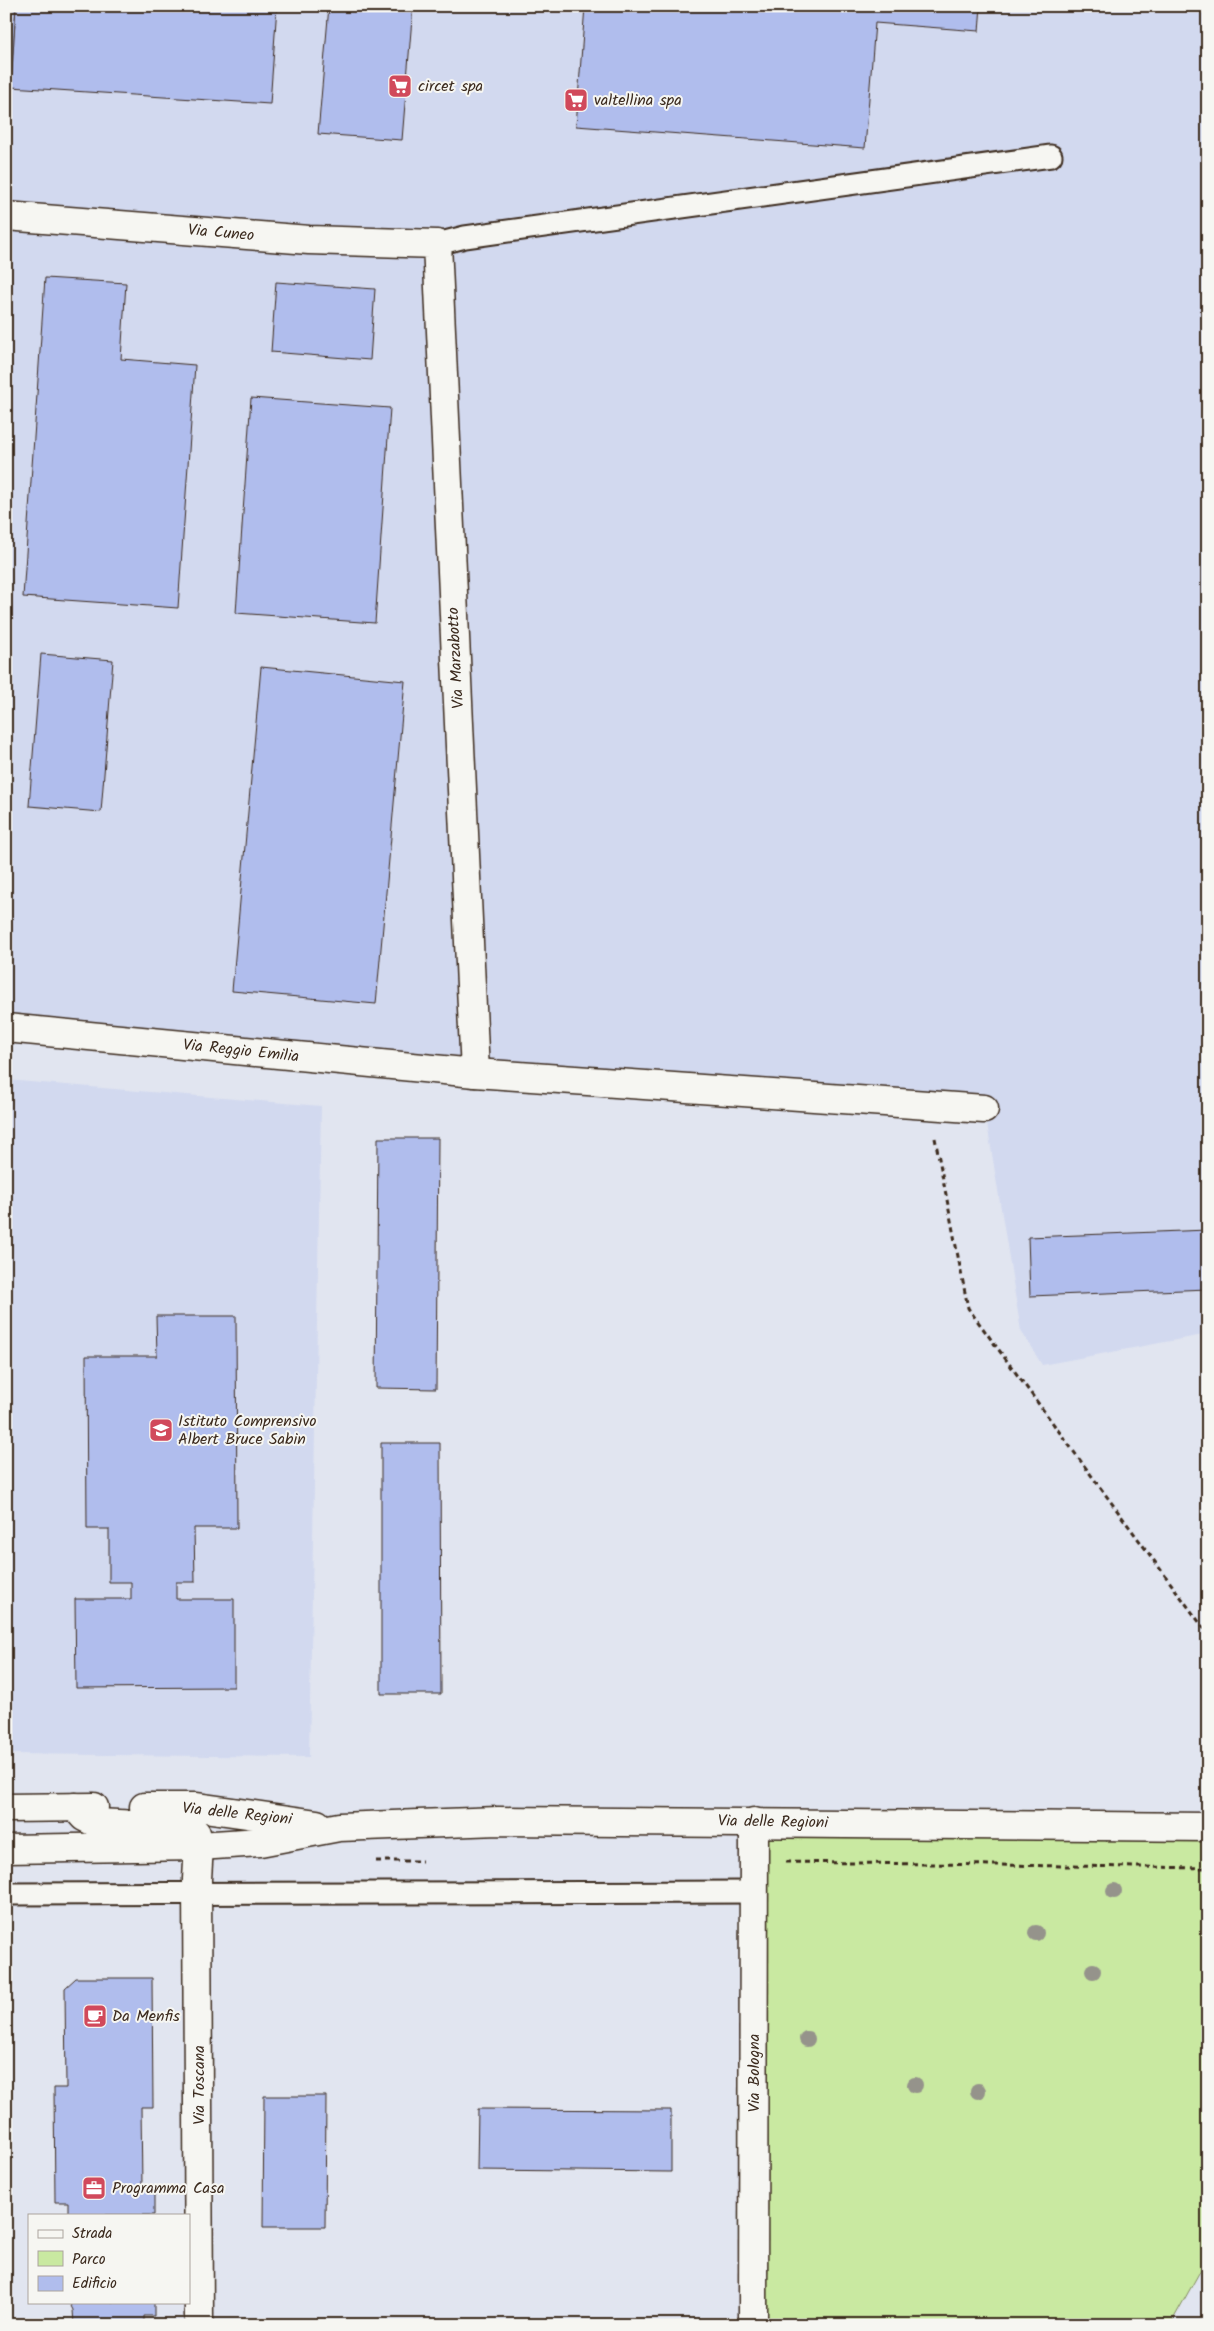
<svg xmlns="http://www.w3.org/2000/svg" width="1214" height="2331" viewBox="0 0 1214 2331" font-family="Kalam,sans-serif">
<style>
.built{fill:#d2d9ef}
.green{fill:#c9e9a1;stroke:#828a60}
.building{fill:#b0bded;stroke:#3b2a1e}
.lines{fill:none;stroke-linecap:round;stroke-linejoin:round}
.lane-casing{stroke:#3b2a1e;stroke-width:25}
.street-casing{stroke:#3b2a1e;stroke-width:31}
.path{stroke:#3b2a1e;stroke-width:3;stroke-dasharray:5 4;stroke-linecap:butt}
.lane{stroke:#f6f6f2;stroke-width:21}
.street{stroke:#f6f6f2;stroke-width:28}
.tree{fill:#95938b}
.labels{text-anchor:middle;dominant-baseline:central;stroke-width:4;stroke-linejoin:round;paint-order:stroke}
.poi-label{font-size:16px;fill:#3b2a1e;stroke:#f6f6f2;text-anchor:start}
.street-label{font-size:16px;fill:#3b2a1e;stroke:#f6f6f2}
</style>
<rect width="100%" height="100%" fill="#e1e5f0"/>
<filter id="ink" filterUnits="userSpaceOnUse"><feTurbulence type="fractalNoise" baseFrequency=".02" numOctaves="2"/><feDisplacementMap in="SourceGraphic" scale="10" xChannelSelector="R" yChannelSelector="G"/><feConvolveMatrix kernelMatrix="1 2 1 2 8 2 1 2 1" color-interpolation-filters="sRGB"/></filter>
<g filter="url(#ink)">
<g class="built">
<polygon points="6,6 1208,6 1208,1334 1042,1365 1021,1331 984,1105 6,1025"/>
<polygon points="6,1080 321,1106 309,1757 6,1754"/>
</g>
<polygon class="green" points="754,1822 1208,1827 1208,2257 1170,2325 753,2325"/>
<g class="building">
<polygon points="6,6 16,6 12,76 6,75"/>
<polygon points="16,6 277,6 270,104 11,87"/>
<polygon points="329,6 413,6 402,140 318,134"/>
<polygon points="585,6 981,6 979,31 875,23 865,148 576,126"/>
<polygon points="45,278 126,283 121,359 195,365 178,608 23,597"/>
<polygon points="276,282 375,289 370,360 271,352"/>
<polygon points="251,398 390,408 375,623 236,613"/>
<polygon points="41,654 113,660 101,812 29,806"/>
<polygon points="261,667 405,681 376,1004 232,991"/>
<polygon points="378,1138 438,1138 436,1389 376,1388"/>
<polygon points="1208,1230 1208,1289 1030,1296 1028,1237"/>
<polygon points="156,1316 236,1316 237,1528 194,1528 195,1582 176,1582 176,1599 234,1599 234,1687 76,1688 75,1599 131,1599 131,1582 109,1582 109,1529 87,1529 86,1356 157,1356"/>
<polygon points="381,1443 440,1443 441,1694 381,1694"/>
<polygon points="76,1978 152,1978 153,2107 141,2107 142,2187 154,2187 154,2215 68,2215 68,2202 55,2202 54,2088 66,2088 65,1988"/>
<polygon points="264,2096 326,2096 325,2227 263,2227"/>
<polygon points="478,2109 671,2110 671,2172 477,2170"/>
<polygon points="69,2302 154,2302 154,2316 144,2316 144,2325 74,2325 73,2310"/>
</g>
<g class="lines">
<g class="lane-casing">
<g id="lane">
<polyline points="437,244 465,237 1051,156"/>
<polyline points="6,1894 754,1892"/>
</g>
</g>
<g class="street-casing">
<g id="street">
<polyline points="6,216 309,240 437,244 475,1073"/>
<polyline points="6,1028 475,1073 984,1109"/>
<polyline points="75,1807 84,1817 96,1823 184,1827 196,1833 199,1846 197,1879 199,2325"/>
<polyline points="144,1807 197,1807 317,1824"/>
<polyline points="6,1808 94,1807"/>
<polyline points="6,1849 199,1846 260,1842 339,1827 498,1821 1208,1827"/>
<polyline points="753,2325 754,1822"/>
</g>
</g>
<g class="path">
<polyline points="935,1138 968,1308 1208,1634"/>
<polyline points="376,1861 422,1861"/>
<polyline points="786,1862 1208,1868"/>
</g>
<use href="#lane" class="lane"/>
<use href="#street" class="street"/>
</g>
<g class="tree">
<circle cx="1114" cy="1891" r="8"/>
<circle cx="1036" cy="1933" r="8"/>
<circle cx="1093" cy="1971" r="8"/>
<circle cx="807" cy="2039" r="8"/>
<circle cx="915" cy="2085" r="8"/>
<circle cx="978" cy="2091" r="8"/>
</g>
</g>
<defs>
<g id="supermarket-square" transform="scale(1.25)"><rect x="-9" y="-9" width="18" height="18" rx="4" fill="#d1495b" stroke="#f6f6f2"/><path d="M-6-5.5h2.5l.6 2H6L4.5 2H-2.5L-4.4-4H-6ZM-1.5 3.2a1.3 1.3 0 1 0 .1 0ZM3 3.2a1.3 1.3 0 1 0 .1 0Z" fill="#fff"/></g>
<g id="school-square" transform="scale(1.25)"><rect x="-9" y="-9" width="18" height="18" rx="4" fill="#d1495b" stroke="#f6f6f2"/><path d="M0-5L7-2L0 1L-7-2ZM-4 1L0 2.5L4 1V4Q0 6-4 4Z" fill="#fff"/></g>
<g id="cafe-square" transform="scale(1.25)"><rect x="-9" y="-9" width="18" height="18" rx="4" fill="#d1495b" stroke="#f6f6f2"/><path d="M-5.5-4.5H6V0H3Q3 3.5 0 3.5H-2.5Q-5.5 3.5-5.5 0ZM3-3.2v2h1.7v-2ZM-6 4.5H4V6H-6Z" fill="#fff"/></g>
<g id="office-square" transform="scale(1.25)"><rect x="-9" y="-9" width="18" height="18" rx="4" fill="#d1495b" stroke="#f6f6f2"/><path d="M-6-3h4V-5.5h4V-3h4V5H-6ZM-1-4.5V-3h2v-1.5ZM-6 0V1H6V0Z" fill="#fff"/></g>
</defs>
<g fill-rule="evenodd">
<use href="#supermarket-square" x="400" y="86"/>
<use href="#supermarket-square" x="576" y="100"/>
<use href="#school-square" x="161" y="1430"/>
<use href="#cafe-square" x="95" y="2016"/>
<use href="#office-square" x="94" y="2188"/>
</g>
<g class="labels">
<g class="poi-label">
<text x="418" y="86">circet spa</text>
<text x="594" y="100">valtellina spa</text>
<text x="178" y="1421">Istituto Comprensivo<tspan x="178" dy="18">Albert Bruce Sabin</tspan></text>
<text x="112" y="2016">Da Menfis</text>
<text x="112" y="2188">Programma Casa</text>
</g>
<g class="street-label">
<text transform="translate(221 233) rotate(5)">Via Cuneo</text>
<text transform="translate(456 658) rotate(-93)">Via Marzabotto</text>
<text transform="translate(241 1051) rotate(6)">Via Reggio Emilia</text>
<text transform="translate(237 1814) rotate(6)">Via delle Regioni</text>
<text transform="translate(773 1822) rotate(1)">Via delle Regioni</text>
<text transform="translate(754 2073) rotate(-90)">Via Bologna</text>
<text transform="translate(199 2085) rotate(-90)">Via Toscana</text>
</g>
</g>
<rect width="1214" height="2331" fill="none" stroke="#f6f6f2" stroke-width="25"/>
<rect x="12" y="12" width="1189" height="2306" fill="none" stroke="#3b2a1e" stroke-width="2" filter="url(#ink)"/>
<rect x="28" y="2214" width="162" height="90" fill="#f6f6f2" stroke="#aba49d"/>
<rect x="38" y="2230" width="25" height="8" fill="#f6f6f2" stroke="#aba49d"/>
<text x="72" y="2238" font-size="15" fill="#3b2a1e">Strada</text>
<rect x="38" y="2251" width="25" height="15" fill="#c9e9a1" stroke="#aba49d"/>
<text x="72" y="2264" font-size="15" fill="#3b2a1e">Parco</text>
<rect x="38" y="2276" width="25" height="15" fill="#b0bded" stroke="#aba49d"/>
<text x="72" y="2288" font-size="15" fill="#3b2a1e">Edificio</text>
</svg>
